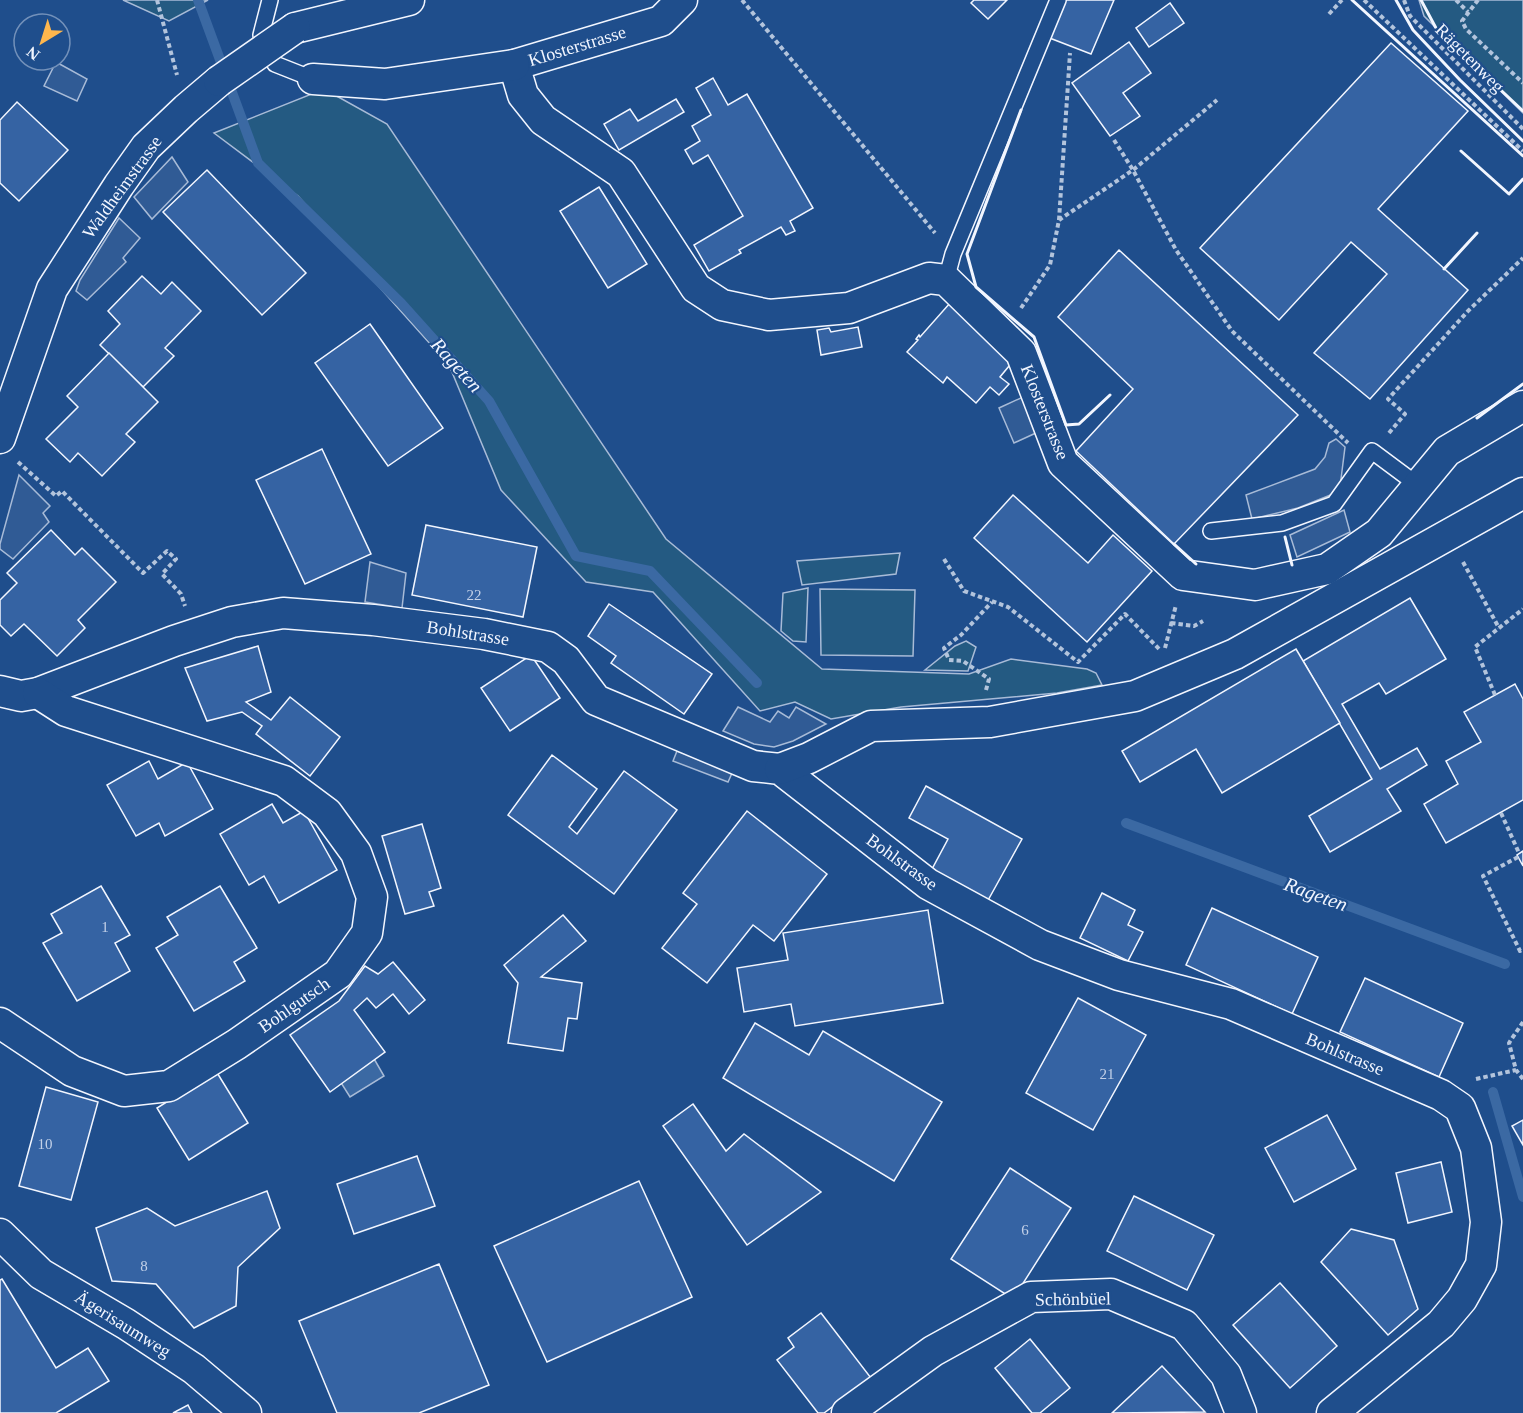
<svg xmlns="http://www.w3.org/2000/svg" width="1523" height="1413" viewBox="0 0 1523 1413" font-family="Georgia,serif">
<style>
.green{fill:#245a82;stroke:#a8bbd7;stroke-width:1.5}
.parking{fill:#305b95;stroke:#a8bbd7;stroke-width:1.5}
.water{fill:#3b69a3;stroke:#a8bbd7;stroke-width:1.5}
.lines{fill:none;stroke-linecap:round;stroke-linejoin:round}
.stream{stroke:#3b69a3;stroke-width:10}
.building{fill:#3563a3;stroke:#f2f6ff;stroke-width:1.5}
.lane-casing{stroke:#f2f6ff;stroke-width:18}
.street-casing{stroke:#f2f6ff;stroke-width:33}
.path{stroke:#b3c4dc;stroke-width:4;stroke-dasharray:4.5 3;stroke-linecap:butt}
.lane{stroke:#1f4e8c;stroke-width:15}
.street{stroke:#1f4e8c;stroke-width:30}
.street-bridge-casing{stroke:#f2f6ff;stroke-width:33;stroke-linecap:butt}
.street-bridge{stroke:#1f4e8c;stroke-width:30}
.wall{stroke:#f2f6ff;stroke-width:3}
.labels{text-anchor:middle;dominant-baseline:central;stroke-width:4.5;stroke-linejoin:round;paint-order:stroke}
.number-label{font-size:15px;fill:#c3d1e8}
.street-label{font-size:18px;fill:#f2f6ff;stroke:#1f4e8c}
.water-label{font-size:20px;font-style:italic;fill:#f2f6ff;stroke:#1f4e8c}
</style>
<rect width="100%" height="100%" fill="#1f4e8c"/>
<g class="green">
<polygon points="123,0 208,0 169,21"/>
<polygon points="1419,0 1523,0 1523,113 1424,16"/>
<polygon points="324,89 387,124 666,539 822,669 969,674 1011,659 1087,669 1096,673 1102,685 1057,693 901,707 831,719 795,702 760,711 653,592 586,582 501,490 449,365 298,196 214,133"/>
<polygon points="900,553 896,574 802,585 797,561"/>
<polygon points="808,588 806,642 793,641 781,631 783,593"/>
<polygon points="820,589 915,590 913,656 821,655"/>
<polygon points="966,641 976,647 968,671 925,670 955,646"/>
</g>
<g class="parking">
<polygon points="56,62 87,79 77,101 44,86"/>
<polygon points="172,157 188,182 152,219 134,197"/>
<polygon points="119,218 140,238 123,258 126,262 87,300 76,291 80,280"/>
<polygon points="1023,397 1038,432 1014,443 999,408"/>
<polygon points="1336,439 1345,447 1340,487 1333,494 1298,508 1252,519 1246,495 1315,469 1325,457 1329,443"/>
<polygon points="19,475 50,506 43,513 49,522 13,559 0,549 0,544"/>
<polygon points="1344,510 1350,532 1297,557 1290,535"/>
<polygon points="370,562 406,573 402,608 365,602"/>
<polygon points="738,707 770,722 778,711 789,718 796,707 826,724 793,741 774,747 754,744 723,731"/>
<polygon points="677,751 733,771 728,782 673,761"/>
</g>
<polygon class="water" points="373,1057 384,1076 350,1097 338,1078"/>
<g class="lines">
<g class="stream">
<polyline points="198,0 258,163 401,303 489,401 576,556 650,571 757,683"/>
<polyline points="1126,823 1505,964"/>
<polyline points="1493,1092 1523,1197"/>
</g>
</g>
<g class="building">
<polygon points="974,0 1007,0 988,19 971,3"/>
<polygon points="1063,0 1114,0 1091,54 1047,37"/>
<polygon points="1170,3 1184,23 1149,47 1136,28"/>
<polygon points="1129,42 1151,73 1123,93 1140,116 1110,136 1072,83"/>
<polygon points="1391,43 1468,111 1378,209 1468,290 1370,399 1314,353 1387,274 1351,242 1279,320 1200,248"/>
<polygon points="713,78 728,105 747,94 813,208 790,221 795,231 786,235 781,227 739,250 741,253 709,271 694,245 743,216 708,155 693,164 685,150 700,141 692,126 711,115 696,88"/>
<polygon points="676,99 684,112 619,150 604,124 630,109 638,121"/>
<polygon points="17,102 68,150 19,201 0,183 0,120"/>
<polygon points="207,170 306,273 262,315 163,212"/>
<polygon points="599,187 647,264 608,288 560,211"/>
<polygon points="1119,250 1298,415 1174,544 1076,451 1133,389 1058,317"/>
<polygon points="142,276 161,294 172,282 201,311 165,348 174,356 143,387 100,345 120,324 108,311"/>
<polygon points="950,303 1014,360 1000,377 1009,384 999,395 990,387 976,403 947,377 943,383 907,352 918,340 916,339 919,335 920,337"/>
<polygon points="370,324 443,428 388,466 315,363"/>
<polygon points="858,327 862,347 821,355 817,330 829,328 831,332"/>
<polygon points="109,353 158,402 126,434 135,442 102,476 78,453 70,462 46,439 78,407 67,396"/>
<polygon points="322,449 371,554 305,584 256,480"/>
<polygon points="1013,495 1088,563 1113,535 1152,571 1087,642 974,538"/>
<polygon points="426,525 537,547 523,617 412,595"/>
<polygon points="51,530 75,555 82,548 116,582 78,620 85,628 57,656 24,624 11,636 0,625 0,600 17,583 7,573"/>
<polygon points="1410,598 1446,659 1386,694 1379,683 1342,704 1380,769 1417,748 1427,765 1387,789 1401,811 1330,852 1309,816 1372,779 1303,661"/>
<polygon points="609,604 712,674 684,714 611,663 616,656 588,636"/>
<polygon points="258,646 271,692 246,702 271,720 290,697 340,737 310,776 256,734 262,726 242,712 207,721 185,668"/>
<polygon points="1296,649 1340,723 1222,793 1196,749 1140,782 1122,751"/>
<polygon points="531,655 560,698 510,731 481,688"/>
<polygon points="1515,684 1523,699 1523,800 1446,843 1424,804 1458,784 1446,761 1481,742 1464,712"/>
<polygon points="552,755 597,789 569,827 577,834 624,771 677,810 614,894 508,815"/>
<polygon points="149,761 158,779 187,762 213,809 165,836 159,823 136,836 107,785"/>
<polygon points="926,786 1022,839 987,902 931,871 948,839 909,818"/>
<polygon points="272,804 283,823 304,811 337,870 279,903 264,876 249,885 220,834"/>
<polygon points="747,811 827,874 774,941 753,925 707,983 662,948 697,904 683,893"/>
<polygon points="422,824 441,888 429,892 434,906 405,914 382,836"/>
<polygon points="1523,851 1523,866 1517,855"/>
<polygon points="101,886 130,935 115,943 130,971 77,1001 43,943 62,933 51,914"/>
<polygon points="220,886 257,948 234,962 245,981 194,1011 156,948 178,935 167,917"/>
<polygon points="1102,893 1135,910 1128,925 1143,932 1128,961 1080,938"/>
<polygon points="1212,908 1318,957 1292,1014 1186,965"/>
<polygon points="928,910 943,1003 795,1026 791,1004 744,1012 737,968 788,960 783,933"/>
<polygon points="563,915 586,941 541,977 582,983 577,1019 568,1018 563,1051 508,1043 518,983 504,965"/>
<polygon points="393,962 425,1000 409,1014 393,994 376,1008 367,998 354,1010 385,1052 330,1092 290,1035 339,1001 365,966 378,974"/>
<polygon points="1365,978 1463,1023 1439,1077 1340,1032"/>
<polygon points="1078,998 1146,1035 1093,1130 1026,1093"/>
<polygon points="755,1023 809,1055 823,1031 942,1102 894,1181 723,1078"/>
<polygon points="216,1071 248,1123 189,1160 157,1108"/>
<polygon points="46,1087 98,1102 71,1200 19,1186"/>
<polygon points="693,1104 726,1151 744,1134 821,1192 747,1245 663,1126"/>
<polygon points="1327,1115 1356,1169 1294,1202 1265,1148"/>
<polygon points="1523,1120 1523,1145 1512,1126"/>
<polygon points="417,1156 435,1206 354,1234 337,1184"/>
<polygon points="1441,1162 1452,1212 1408,1223 1396,1173"/>
<polygon points="1010,1168 1071,1208 1013,1299 951,1259"/>
<polygon points="639,1181 692,1297 547,1362 494,1246"/>
<polygon points="267,1191 280,1228 238,1267 236,1306 194,1328 156,1284 112,1281 96,1228 147,1208 175,1226"/>
<polygon points="1134,1196 1214,1235 1187,1290 1107,1251"/>
<polygon points="1351,1229 1394,1240 1418,1309 1388,1335 1321,1262"/>
<polygon points="439,1264 489,1385 419,1413 337,1413 299,1321"/>
<polygon points="2,1279 56,1368 88,1348 109,1381 56,1413 0,1413 0,1280"/>
<polygon points="1280,1283 1337,1346 1290,1388 1233,1325"/>
<polygon points="821,1313 871,1378 824,1413 818,1413 777,1360 794,1347 788,1338"/>
<polygon points="1030,1339 1070,1388 1040,1413 1032,1413 995,1368"/>
<polygon points="1162,1366 1205,1412 1112,1413"/>
<polygon points="188,1405 192,1413 173,1413"/>
</g>
<g class="lines">
<g class="lane-casing">
<g id="lane">
<polyline points="270,0 261,35 275,64 313,79"/>
<polyline points="946,280 953,254 1058,0"/>
<polyline points="1211,531 1282,523 1334,504 1372,451 1419,486"/>
</g>
</g>
<g class="street-casing">
<g id="street">
<polyline points="682,0 661,21 514,65 523,95 543,120 621,173 696,288 722,305 769,315 849,308 929,278 946,280 1021,353 1063,463 1183,575 1255,585 1327,569 1379,533 1447,451 1523,406"/>
<polyline points="295,28 409,0"/>
<polyline points="313,79 385,84 514,65"/>
<polyline points="0,438 52,289 119,185 146,147 186,109 219,81"/>
<polyline points="0,691 21,696 38,693 174,641 232,622 283,613 373,620 484,634 548,647 566,660 596,700 753,766 780,769 928,884 1040,945 1119,975 1231,1004 1441,1095 1460,1108 1476,1148 1486,1222 1481,1265 1462,1299 1441,1324 1332,1413"/>
<polyline points="780,769 809,758 871,726 990,722 1135,696 1235,654 1523,493"/>
<polyline points="0,1023 72,1071 124,1091 169,1086 237,1044 338,974 367,933 372,897 356,853 327,813 284,781 66,711 38,693"/>
<polyline points="0,1234 41,1274 126,1324 194,1369 246,1413"/>
<polyline points="847,1413 933,1351 1031,1297 1111,1294 1184,1325 1226,1375 1241,1413"/>
</g>
</g>
<g class="path">
<polyline points="157,0 177,75"/>
<polyline points="742,0 935,233"/>
<polyline points="1364,0 1523,151"/>
<polyline points="1404,0 1410,16 1523,129"/>
<polyline points="1456,0 1468,12"/>
<polyline points="1478,0 1462,21 1466,29 1523,83"/>
<polyline points="1329,14 1342,0"/>
<polyline points="1114,140 1133,170 1176,250 1232,331 1348,443"/>
<polyline points="1059,220 1070,53"/>
<polyline points="1021,308 1050,265 1059,220 1133,170 1217,100"/>
<polyline points="1389,433 1405,414 1388,399 1468,311 1523,258"/>
<polyline points="18,462 56,496 62,491 143,573 167,551 176,559 162,574 181,594 185,606"/>
<polyline points="944,559 964,591 1008,607 1078,662 1125,614 1161,651"/>
<polyline points="1463,562 1499,628"/>
<polyline points="1171,623 1194,626 1203,621"/>
<polyline points="1165,648 1176,605"/>
<polyline points="986,690 989,679 963,661 949,660 944,648 961,635 992,602"/>
<polyline points="1495,695 1475,647 1523,609"/>
<polyline points="1501,813 1519,853"/>
<polyline points="1518,857 1483,876 1520,951 1523,949"/>
<polyline points="1523,1022 1509,1043 1516,1070 1523,1079"/>
<polyline points="1476,1079 1516,1070"/>
</g>
<use href="#lane" class="lane"/>
<use href="#street" class="street"/>
<g class="street-bridge-casing">
<polyline id="street-bridge" points="219,81 295,28"/>
</g>
<use href="#street-bridge" class="street-bridge"/>
<g class="wall">
<polyline points="1352,0 1523,156"/>
<polyline points="1396,0 1413,30 1460,80 1523,141"/>
<polyline points="1421,0 1437,30 1523,111"/>
<polyline points="1021,110 967,254 976,287 1034,337 1066,425 1079,424 1110,395"/>
<polyline points="1461,151 1509,194 1523,179"/>
<polyline points="1444,269 1477,233"/>
<polyline points="1477,418 1523,384"/>
<polyline points="1285,537 1292,565"/>
<polyline points="1174,544 1196,564"/>
</g>
</g>
<g class="labels">
<g class="number-label">
<text x="474" y="595">22</text>
<text x="105" y="927">1</text>
<text x="1107" y="1074">21</text>
<text x="45" y="1144">10</text>
<text x="1025" y="1230">6</text>
<text x="144" y="1266">8</text>
</g>
<g class="street-label">
<text transform="translate(577 46) rotate(-17)">Klosterstrasse</text>
<text transform="translate(1470 58) rotate(45)">Rägetenweg</text>
<text transform="translate(122 187) rotate(-54)">Waldheimstrasse</text>
<text transform="translate(1045 412) rotate(68)">Klosterstrasse</text>
<text transform="translate(468 633) rotate(9)">Bohlstrasse</text>
<text transform="translate(902 862) rotate(36)">Bohlstrasse</text>
<text transform="translate(294 1005) rotate(-35)">Bohlgutsch</text>
<text transform="translate(1345 1054) rotate(23)">Bohlstrasse</text>
<text transform="translate(1073 1299) rotate(-1)">Schönbüel</text>
<text transform="translate(123 1324) rotate(32)">Ägerisaumweg</text>
</g>
<g class="water-label">
<text transform="translate(457 365) rotate(48)">Rageten</text>
<text transform="translate(1316 894) rotate(20)">Rageten</text>
</g>
</g>
<g transform="translate(42 42) rotate(218)"><circle r="28" fill="#1f4e8c" stroke="#7391ba" stroke-width="1.5"/>
<path d="M0-4.5L10 22L0 15L-10 22Z" fill="#ffb74d"/>
<text y="-9" font-size="16" font-weight="bold" text-anchor="middle" fill="#f2f6ff">N</text>
</g>
</svg>
